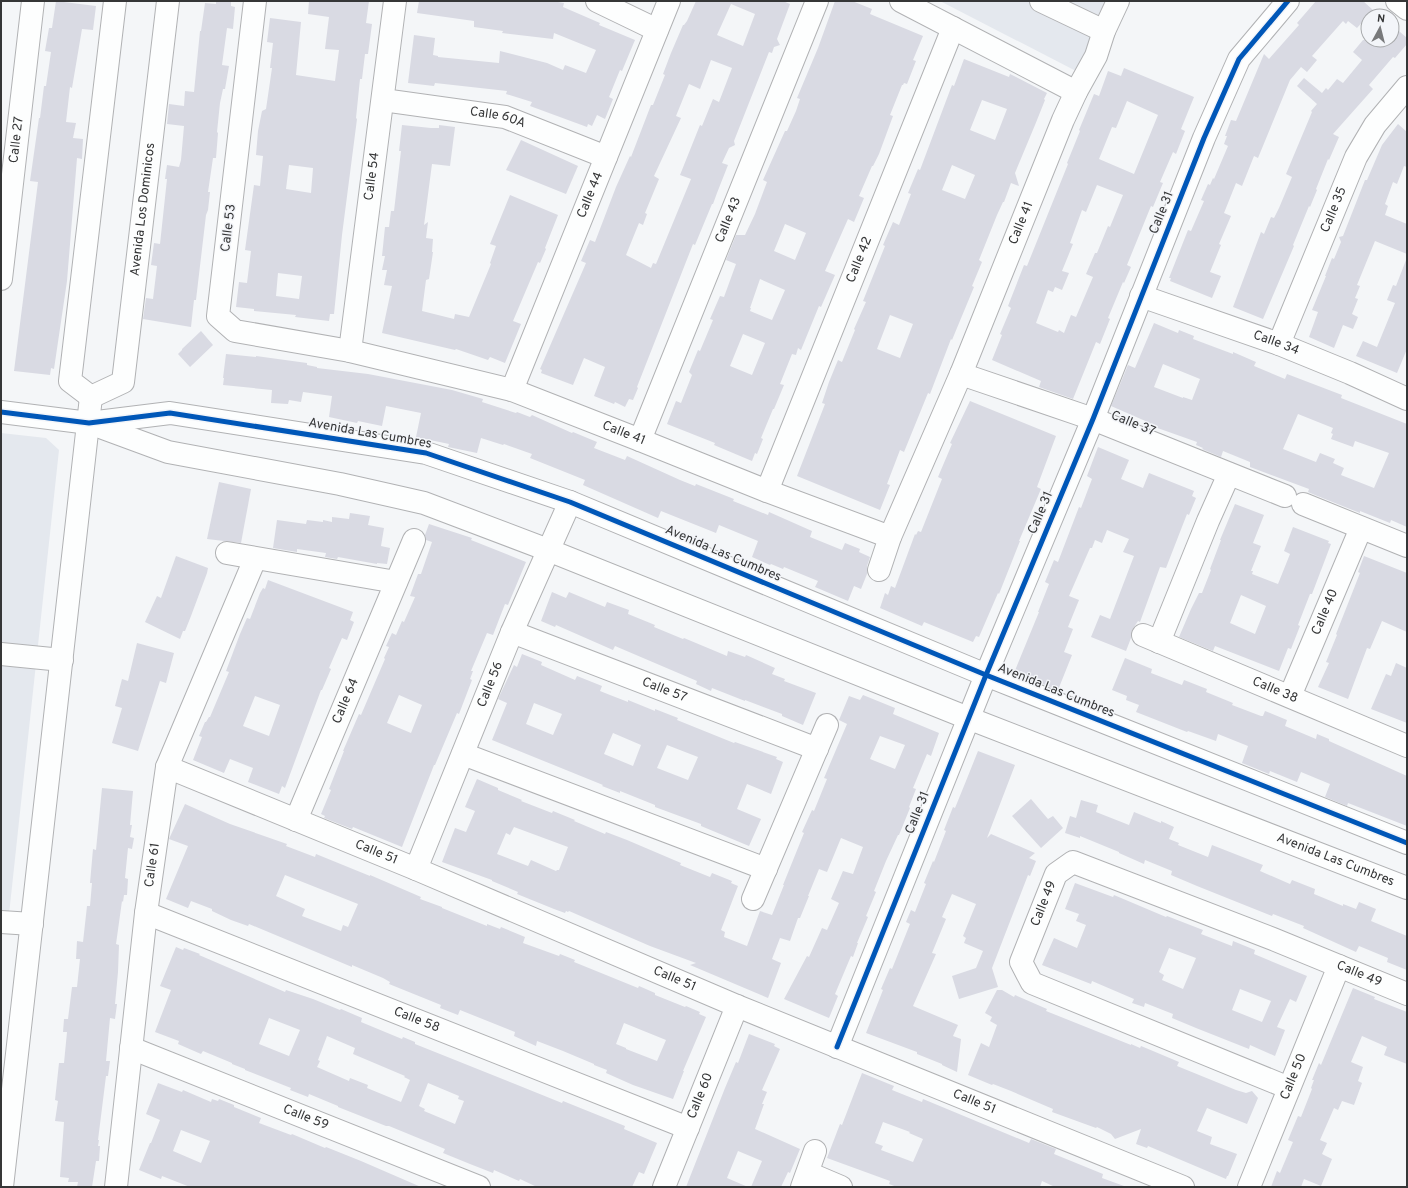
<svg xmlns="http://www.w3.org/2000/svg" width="1408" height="1188" viewBox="0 0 1408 1188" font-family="Overpass,sans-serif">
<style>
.built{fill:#e4e8ee}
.building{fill:#d9dae3;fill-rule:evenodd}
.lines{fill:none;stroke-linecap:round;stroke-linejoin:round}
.minor-casing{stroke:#b1b2b4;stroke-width:24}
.minor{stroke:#fdfefe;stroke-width:22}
.cycleway-casing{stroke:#f3f5f9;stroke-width:8}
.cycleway{stroke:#0057b8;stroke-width:5}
.labels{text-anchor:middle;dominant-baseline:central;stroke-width:3;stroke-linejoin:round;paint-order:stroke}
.street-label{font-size:13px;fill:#353637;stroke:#f3f5f9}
</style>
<rect width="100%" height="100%" fill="#f4f6f8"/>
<g class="built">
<polygon points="940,1 1127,1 1076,71"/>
<polygon points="1,433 46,438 59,450 7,933 1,933"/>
</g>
<g class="building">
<polygon points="56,1 96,6 93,30 82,29 72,88 70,87 66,122 76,123 73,138 83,139 82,159 77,158 67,281 54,369 51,368 50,375 14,371 38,182 30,181 39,118 40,118 44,86 46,86 51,52 45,51 49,28 52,28"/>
<polygon points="216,1 231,1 231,6 235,7 233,29 227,28 222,65 229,66 225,89 223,89 220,103 217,132 218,133 216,158 213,158 208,192 210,192 208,210 206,215 196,300 194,300 191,327 143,319 146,298 153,299 157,266 151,265 154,243 160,244 167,179 165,179 167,165 179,167 181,160 184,126 167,124 169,104 184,106 185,91 194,92 200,31 201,31 205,3 216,4"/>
<path d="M309 1H369L366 23 372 24 368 54H365L362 79H360L356 118 357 119 342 235 334 314H330L329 321 295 317 296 315 254 311V309L236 307 239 282 247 283 251 251 245 250 254 185 260 186 263 156 256 155 258 131 262 111 266 109 272 68H270L273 43 267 42 270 18 301 22 296 75 335 81 339 50 325 49 329 17 308 14ZM289 165 313 168 311 193 286 189ZM278 273 302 276 299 299 276 296Z"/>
<polygon points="419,1 552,1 564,3 563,7 600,23 599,25 635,40 622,71 620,70 609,97 613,99 605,119 597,115 592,126 588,124 587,127 530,106 532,102 506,94 507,91 435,83 434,86 408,83 414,35 435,38 433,55 438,56 438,57 499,63 500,51 547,63 563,70 565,65 586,73 596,50 554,33 553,39 502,33 503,31 474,27 474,21 417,13"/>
<path d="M696 1H783L790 4 777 39 780 45 774 47 772 53 769 52 734 141 735 145 729 148 722 163 728 165 717 193 713 204H712L695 245 693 244 637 387 638 388 633 400 629 399 625 407 615 402 614 404 594 396 605 367 584 358 573 385 541 373 542 370 540 369 586 263 581 261 590 240 595 242 616 187 630 156 631 157 651 105H653L665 75 663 74 671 53 683 25H684L687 21ZM731 4 755 14 743 46 717 35ZM711 60 732 68 719 102 713 99 702 126 700 125 680 175 691 179 656 264 653 263 651 268 626 255 639 223 643 225 647 214 645 213 659 179 654 176 681 118 676 116 689 84 700 89Z"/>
<path d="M835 1H852L872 9 870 14 923 36 913 60 916 61 907 84 904 83 903 85H902L890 115 893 116 879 154 873 166H872L859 196 864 198 854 222 848 219 825 271 835 275 821 307 819 306 801 350 798 348 796 355 792 354 780 384 784 385 774 409H773L761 438 763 439 757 454 755 453 752 461 714 445 715 443 667 424 676 401 681 403 692 375 689 372 698 350 700 351 713 320 710 319 720 296 724 297 736 264 726 260 736 235H745L755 214 767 182 763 180 785 131H787L796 111 800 99 797 98 818 48ZM785 224 806 233 795 260 774 251ZM760 279 785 290 772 320 750 311 751 308H750ZM743 334 765 343 752 375 730 366Z"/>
<polygon points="1316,1 1363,1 1373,10 1357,28 1348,21 1346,24 1343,21 1312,56 1317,60 1307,72 1301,67 1290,80 1258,158 1254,156 1242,186 1236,183 1224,213 1231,216 1219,244 1221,245 1210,272 1221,276 1212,298 1170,281 1171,278 1169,278 1188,230 1191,231 1204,201 1201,200 1208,184 1210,185 1213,178 1214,179 1228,146 1224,144 1227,136 1225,136 1231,120 1236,121 1264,54 1269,59 1299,25 1297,23"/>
<polygon points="1392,25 1407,38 1407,44 1395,58 1393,57 1369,85 1373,89 1333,134 1339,137 1329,160 1328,159 1316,189 1317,190 1310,207 1309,206 1293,245 1294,246 1263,319 1233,307 1261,232 1264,234 1271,217 1274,218 1279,208 1292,177 1286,174 1312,112 1311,111 1317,104 1297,86 1304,78 1322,93 1326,88 1328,90 1337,79 1343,83 1362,60 1353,52 1363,40 1392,40"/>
<path d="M964 59 1009 77 1010 74 1047 93 1044 99 1045 100 1035 125 1015 173 1019 186 1011 183 1004 202H1003L997 215 979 260 982 262 972 286 974 287 952 340 951 339 930 394 928 393 904 452 900 450 887 484 890 485 880 510 797 476 825 404 822 403 829 382 838 360 842 362 855 330 854 329 866 302 863 301 885 246 883 245 893 222 899 225 911 194 908 193 918 169 920 170 952 85 954 86ZM982 100 1007 109 995 140 970 130ZM952 165 975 175 965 199 942 190ZM890 315 913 324 900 358 877 349Z"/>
<path d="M1124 68 1194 97 1181 129 1185 131 1176 154 1173 152 1160 182 1163 183 1153 207 1151 206 1127 265 1131 267 1124 283 1123 282 1108 318 1110 319 1100 344 1096 342 1073 399 1039 387 1041 381 992 360 1002 335 1000 334 1011 308 1008 306 1024 265 1027 266 1068 164 1067 163 1080 131 1079 130 1094 94 1099 96 1108 71 1121 76ZM1127 101 1158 115 1134 174 1099 159 1112 127 1116 128ZM1097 185 1123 195 1110 227 1108 226 1097 253H1095L1086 274 1093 277 1076 317 1071 315 1064 333 1059 330 1058 332 1036 323 1048 290 1053 292 1055 287 1062 290 1069 273 1062 271 1073 244 1070 243 1082 210 1086 212Z"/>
<polygon points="1398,124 1407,132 1407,167 1404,166 1397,184 1393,182 1385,204 1388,206 1385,215 1407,224 1407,254 1375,241 1357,285 1360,286 1355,298 1358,299 1352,314 1358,317 1353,329 1343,325 1334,348 1309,337 1318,312 1312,310 1326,276 1325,276 1332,258 1334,259 1341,242 1339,237 1343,236 1365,180 1367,180 1382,145"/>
<polygon points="402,125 431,128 439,128 439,125 455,127 450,166 432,164 424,225 428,222 426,238 433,239 432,252 433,252 429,279 426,280 422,311 454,319 455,314 469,317 491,264 490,263 496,246 490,244 510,195 558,215 545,248 546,249 540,263 538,262 513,321 521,324 505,363 490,357 488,360 456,349 455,350 382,333 392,286 384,285 387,270 382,270 385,256 382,256 385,227 389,227 391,211 394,211 401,151 399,151"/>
<polygon points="521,140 578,166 566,194 506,170"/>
<polygon points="1406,260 1407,349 1397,373 1356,356 1363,341 1377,347 1395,303 1387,300 1393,285 1396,286"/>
<path d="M1154 323 1178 333 1179 330 1194 336 1193 339 1233 354V352L1256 362 1254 366 1285 379 1287 374 1342 395 1341 398 1407 424V527L1391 520 1390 523 1360 511V513L1315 495 1308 492 1309 489 1250 467V462L1223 451 1221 457 1202 449 1203 448 1196 445 1197 442 1149 425 1150 423 1111 406 1128 365 1135 368ZM1163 364 1200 379 1192 400 1183 397V398L1154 387ZM1298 414 1333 428 1331 433 1333 434 1331 439 1353 447 1355 441 1389 453 1374 488 1341 475 1344 468 1333 463 1335 459 1320 453 1316 462 1283 449Z"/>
<polygon points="201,331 213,345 190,367 178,354 182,350 182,349"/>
<polygon points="226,354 256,357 256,356 307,363 307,365 317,367 317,368 368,374 452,390 483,399 482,402 516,413 517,412 530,417 532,415 572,433 573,432 597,442 594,448 625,460 627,456 680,480 695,486 696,484 734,499 733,501 768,515 769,512 812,531 810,537 842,550 845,543 860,549 859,552 870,557 867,566 867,574 861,589 854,586 848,601 815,587 818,581 784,567 783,569 771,564 770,565 752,557 758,541 719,525 716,533 661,511 658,518 583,485 585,480 530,458 532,454 504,444 503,445 481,438 477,453 448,447 449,444 416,437 421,413 386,406 382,426 358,421 357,423 329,417 332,396 303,392 301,402 289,400 288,404 271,403 272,390 223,385 224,378 223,378"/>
<polygon points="970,401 1056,436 1037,487 1041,489 1019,541 1020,541 999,594 998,593 979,637 976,636 973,642 924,622 922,626 880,608 885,593 888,595 891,586 895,588 915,534 916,535 918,531 921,532 942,479 938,477 952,444 950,443"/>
<polygon points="1098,447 1129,460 1121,479 1143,488 1149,473 1194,491 1192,496 1196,498 1189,515 1187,514 1166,568 1160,567 1140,622 1138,621 1132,630 1131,638 1126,651 1091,637 1100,615 1110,619 1134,556 1123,552 1129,539 1107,530 1102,543 1095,540 1092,548 1090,548 1069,596 1079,600 1068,627 1073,629 1064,652 1072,655 1058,690 1014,673 1039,612 1038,612 1049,584 1045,582 1054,560 1058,562 1079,507 1081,508 1092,479 1087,476"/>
<polygon points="219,482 251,489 241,543 207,539"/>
<path d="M1235 504 1264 515 1253 543 1261 546 1251 571H1253L1252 574 1278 584 1290 554 1284 551 1293 527 1329 541 1328 543 1331 544 1312 594H1310L1298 625 1300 626 1291 649 1288 648 1279 671 1215 646 1213 651 1179 637 1191 609 1199 593H1202L1211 570 1210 569 1221 540H1220ZM1241 595 1266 606 1255 634 1230 623Z"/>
<polygon points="350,513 370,516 368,525 384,528 381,546 390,548 387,564 377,563 377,564 338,557 337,559 325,557 326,553 297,549 297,552 273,548 277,520 306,524 307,520 323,522 323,520 332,522 332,517 349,519"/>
<path d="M429 524 472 538 471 540 526 562 508 605 505 604 493 635 487 633 471 671H473L470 679 472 680 459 714 457 713 435 765H434L402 847 353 827 352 829 324 818 325 816 321 814 331 790 329 789 344 751H343L359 714 361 715 385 659 384 658 389 647 386 646 392 633 396 635 402 621 404 622 415 597 410 596 418 574H421L432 542 426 540 425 535ZM399 695 422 705 411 733 387 723Z"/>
<polygon points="176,556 208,568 207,573 191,616 185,631 183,631 180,639 145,622 157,596 161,598"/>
<polygon points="1364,556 1407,573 1407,632 1382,621 1370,649 1367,648 1348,699 1318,687 1329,663 1326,662 1337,635 1336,634 1360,573 1358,572"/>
<path d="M268 580 353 612 350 620 354 622 347 640 342 638 329 668 331 669 322 690H321L285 788 282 786 279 794 248 782 253 768 230 759 224 773 193 760 202 737 199 736 205 722H206L209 717H210L229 672 226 671 240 634 247 618 250 619 260 593 263 588 265 589ZM255 696 280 705 269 736 243 726Z"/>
<polygon points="552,592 566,598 569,592 605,607 607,602 629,610 628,614 655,625 654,627 683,639 684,638 727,656 728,651 745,657 746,655 775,668 772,674 785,679 784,681 816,693 803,725 782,716 782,714 745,700 745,701 712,688 711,691 696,684 697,681 615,646 613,650 556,625 555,627 541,621"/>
<polygon points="137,643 174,653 166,683 160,681 138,751 112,743 122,708 115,706 122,679 128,681"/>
<path d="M522 654 542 662 541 665 575 680 577 676 602 686 600 691 610 695 628 702V700L655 711V709L678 718 677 720 734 743 735 742 777 757 776 759 783 762 771 794 747 784 737 809 761 819 749 846 701 826V824L655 807V805L620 791V793L602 786 603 785 492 740 507 703 498 699 514 665 517 667ZM534 703 562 714 553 735 526 724ZM613 733 641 745 633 766 604 754ZM667 745 698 757 688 780 657 768Z"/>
<polygon points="1125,658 1152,669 1151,673 1182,685 1184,680 1207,689 1206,692 1233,703 1232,705 1261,716 1263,716 1265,711 1287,720 1285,726 1316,739 1317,734 1329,739 1329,741 1407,776 1407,826 1348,803 1347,806 1325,797 1330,784 1301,772 1297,782 1270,771 1269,774 1242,763 1248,746 1218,734 1216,741 1188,731 1187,732 1136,712 1139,705 1126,700 1127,696 1112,690"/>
<polygon points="1396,663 1407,668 1407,723 1371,709 1386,674 1391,676"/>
<path d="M863 695 895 708 893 714 939 733 931 756 927 754 913 788 916 789 909 807 910 808 899 835H898L886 861 874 891 876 892 866 916 868 917 857 943H858L853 957 851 956 835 994 838 996 829 1018 784 999 807 956 809 957 822 928 827 930 839 903 831 899 843 871 853 874 863 847 841 838 827 872 819 869 808 896H809L800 918H798L790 941 780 938 772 959 781 963 768 998 690 965 696 963 650 946 569 911 568 912 566 911 565 913 554 909 517 894 518 892 492 881V880L442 862 455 828 466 832 475 811 465 807 477 779 498 788V790L522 800 521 801 552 813 553 811 575 820 574 821 605 834 606 832 627 840 681 863 680 865 710 877 712 873 732 881 731 883 738 886 721 930 725 932 724 937 747 946 760 911 772 915 784 885H783L804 833 802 832 812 810 814 811 827 779 824 778 847 724 839 720 849 696 860 700ZM880 736 905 745 895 769 870 759ZM514 827 568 847 559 870H557L556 871 531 860 528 866 497 854 506 833 510 835Z"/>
<polygon points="978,751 1015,765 987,838 991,834 1035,853 1029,858 1036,861 1030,876 1028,875 992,968 998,987 959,999 952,976 976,968 983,951 964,943 966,938 963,936 976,904 952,894 942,917 946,919 932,953 936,954 913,1006 958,1025 953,1036 961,1039 957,1072 942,1065 942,1064 917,1054 917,1052 866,1033 883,990 881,989 890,968 892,969 910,924 906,922 911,910 915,912 926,884 924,883 933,861 934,862 946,831 944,830 953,807 955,808 966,781"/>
<polygon points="102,788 133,791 130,825 132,825 130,837 134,838 132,849 128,848 125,878 128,879 127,895 124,895 123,902 122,901 116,944 119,945 118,972 115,1004 117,1004 115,1019 110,1018 106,1061 110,1061 108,1076 106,1076 98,1140 99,1140 98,1146 100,1146 99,1161 96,1161 92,1187 77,1187 78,1182 68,1182 69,1178 60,1177 64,1122 55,1121 58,1101 55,1100 59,1063 64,1063 67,1032 63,1032 64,1019 68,1019 72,987 77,987 80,959 76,959 77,941 83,942 87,906 90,906 92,883 90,883 93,849 96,850"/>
<polygon points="1031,799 1048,819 1053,816 1063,828 1041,848 1012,816"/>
<polygon points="1081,800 1098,805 1096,812 1129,825 1134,812 1161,823 1161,821 1174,827 1169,839 1179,843 1178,845 1208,857 1212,845 1263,865 1260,871 1290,884 1292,880 1315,889 1314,894 1343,906 1343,904 1356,909 1359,902 1376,909 1371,921 1407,936 1407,970 1387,962 1388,958 1359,946 1356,952 1303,928 1304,926 1273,914 1272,916 1197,886 1171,875 1172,871 1145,860 1144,864 1119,853 1119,852 1080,836 1080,838 1065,833 1070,816 1076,818"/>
<path d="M185 804 230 824 287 844 286 846 315 857 316 854 370 876V875L421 897 420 899 442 907V908L487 926V924L500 929 501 927 525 937 523 943 559 956 560 954 575 960 574 962 638 988 639 986 655 993V995L685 1007 686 1006 700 1012 699 1014 706 1017 683 1071H684L673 1099 633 1085 606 1073 607 1070 594 1065V1064L563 1051 537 1041 536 1046 514 1036 515 1032 460 1010 458 1015 440 1008 441 1005 389 984 390 982 383 978 352 965V967L249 924 248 926 231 920 212 911V909L191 901 188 908 166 899 188 846 169 839ZM285 875 358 904 348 927 343 925 341 931 302 916 305 909 276 896ZM624 1023 666 1040 657 1061 626 1049V1048L616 1044Z"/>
<path d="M1075 883 1113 897 1114 895 1166 917 1167 916 1203 930 1201 934 1232 946 1233 941 1255 950 1254 954 1307 976 1296 1002 1290 999 1277 1027 1285 1030 1275 1056 1250 1045 1249 1049 1196 1028 1172 1018 1173 1014 1145 1003 1144 1007 1132 1003 1134 999 1092 981 1091 984 1042 965 1054 938 1077 948 1086 925 1076 921 1079 914 1065 909ZM1169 948 1196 958 1183 989 1162 980 1164 975 1159 972ZM1240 989 1271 1001 1262 1022 1232 1010Z"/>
<path d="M176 947 183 950 184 948 200 954 199 955 285 992 286 990 313 999 340 1010 341 1009 362 1018 361 1022 402 1039 403 1037 415 1042V1044L515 1084 562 1103 563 1101 625 1126 624 1129 657 1143 644 1174 639 1172 632 1187H537L520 1179 519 1181 494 1170 493 1173 470 1164 443 1153 445 1149 389 1126H386L338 1107V1106L309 1094 308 1097 290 1090 291 1088 245 1070V1069L232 1064V1063L203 1051 201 1054 178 1044 179 1041 155 1032 171 990 160 986ZM269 1018 300 1030 289 1056 259 1044ZM327 1036 355 1048 353 1054 405 1076 404 1077 410 1080 401 1102 367 1088 368 1085 350 1078 349 1081 317 1067 320 1061 318 1060ZM428 1083 459 1096 458 1099 464 1101 455 1124 424 1111 425 1109 419 1106Z"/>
<polygon points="1353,988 1375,997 1374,999 1407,1012 1407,1064 1384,1055 1387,1047 1362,1036 1351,1062 1363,1067 1358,1081 1362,1083 1354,1105 1342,1101 1338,1110 1334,1108 1320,1140 1327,1143 1322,1154 1332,1159 1321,1186 1304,1179 1301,1187 1271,1187 1277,1171 1280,1173 1293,1142 1288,1140 1298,1116 1301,1117 1312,1089 1311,1088 1314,1080 1312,1080 1319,1063 1321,1065"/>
<polygon points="997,990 1002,990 1014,997 1015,995 1047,1009 1046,1011 1131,1045 1131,1044 1140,1048 1141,1046 1153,1051 1179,1062 1177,1066 1236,1090 1246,1093 1252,1091 1258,1098 1247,1124 1207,1108 1197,1131 1212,1137 1210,1144 1237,1154 1228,1176 1227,1176 1226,1179 1148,1146 1147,1148 1136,1144 1141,1129 1115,1139 1111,1134 1097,1127 1096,1128 1052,1112 1053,1109 1011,1091 993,1084 992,1085 968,1075 981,1043 989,1047 997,1025 990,1021 992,1017 985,1013"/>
<polygon points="749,1034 775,1044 774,1046 780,1049 762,1090 767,1092 762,1104 764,1104 755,1129 800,1149 790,1173 788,1172 781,1187 751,1187 762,1161 738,1151 727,1178 748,1187 686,1187 725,1088 736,1062 738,1063"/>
<path d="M862 1073 894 1086 892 1090 922 1102 923 1099 1029 1143 1031 1139 1056 1149 1054 1154 1103 1174 1102 1178 1124 1186V1187H1055L1042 1181 1040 1187H897L889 1184 890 1181 827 1158 840 1124 842 1125ZM883 1122 910 1132 909 1133 923 1139 913 1162 881 1150 883 1146 875 1143Z"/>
<path d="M158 1083 182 1092 183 1090 211 1102 212 1099 218 1101 219 1099 234 1105V1107L261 1118 259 1123 291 1135 292 1134 325 1148 326 1147 361 1161 421 1187H190L162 1176 161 1179 139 1170 150 1143H151L160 1120 146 1114ZM181 1130 210 1141 201 1163 173 1151Z"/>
</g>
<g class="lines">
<g class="minor-casing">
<g id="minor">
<path id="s1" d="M255 1 218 316 235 331 350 351 512 390 640 440 767 491 890 537"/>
<polyline points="597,1 657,30"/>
<polyline points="901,1 1076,92"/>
<polyline points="1041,1 1104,31"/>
<polyline points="1397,1 1407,9"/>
<path id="s2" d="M383 100 505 117 606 157"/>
<path id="s3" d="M1 279 33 1"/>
<path id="s4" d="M1141 296 1279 344 1350 373 1407 399"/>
<path id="s5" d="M1279 344 1356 157 1375 125 1407 87"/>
<path id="s6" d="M350 351 395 1"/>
<polyline points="961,374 1093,419 1285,496"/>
<path id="s7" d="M512 390 669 1"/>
<path id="s8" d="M91 397 123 382 168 1"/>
<polyline points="91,397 70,381 115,1"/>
<polyline points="1,412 89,423 170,413 426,453 570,502 986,675 1407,843"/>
<path id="s9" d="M92 424 168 452 340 484 424 503 548 550 968 718 1407 888"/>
<path id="s10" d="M640 440 817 1"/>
<path id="s11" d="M767 491 953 28"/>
<polyline points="1303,504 1407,546"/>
<polyline points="227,553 396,582"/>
<path id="s12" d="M879 570 890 537 961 374 1063 120 1076 92 1096 56 1104 31 1118 1"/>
<path id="s13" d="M512 632 817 749"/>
<path id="s14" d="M1143 635 1407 746"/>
<polyline points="1159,642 1208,521 1229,474"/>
<polyline points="1,654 62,660"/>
<path id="s15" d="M1290 696 1361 528"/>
<polyline points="463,754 766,869"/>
<path id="s16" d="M167 767 416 869 737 1006 1183 1187"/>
<path id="s17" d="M296 820 414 540"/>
<path id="s18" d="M416 869 512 632 570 502"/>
<polyline points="753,899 827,725"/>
<path id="s19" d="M146 913 688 1128"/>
<polyline points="1,922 32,924"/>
<polyline points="837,1047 986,675 1093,419 1204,138 1239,59 1288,1"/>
<path id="s20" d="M131 1048 479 1187"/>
<path id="s21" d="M1289 1088 1032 983 1021 962 1056 874 1073 862 1273 939 1407 994"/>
<polyline points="808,1173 841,1187"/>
<polyline points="2,1187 91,397"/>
<path id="s22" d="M116 1187 146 913 167 767 255 559"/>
<path id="s23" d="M664 1187 737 1006"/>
<polyline points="802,1187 815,1151"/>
<path id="s24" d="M1249 1187 1339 966"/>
</g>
</g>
<use href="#minor" class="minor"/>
<g class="cycleway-casing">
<g id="cycleway">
<polyline points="1,412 89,423 170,413 426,453 570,502 986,675 1407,843"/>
<polyline points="837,1047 986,675 1093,419 1204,138 1239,59 1288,1"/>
</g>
</g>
<use href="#cycleway" class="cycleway"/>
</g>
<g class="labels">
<g class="street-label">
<text stroke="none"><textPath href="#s2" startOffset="116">Calle 60A</textPath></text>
<text stroke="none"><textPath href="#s3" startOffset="140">Calle 27</textPath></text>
<text stroke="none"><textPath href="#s6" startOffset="176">Calle 54</textPath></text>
<text stroke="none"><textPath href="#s7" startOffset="210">Calle 44</textPath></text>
<text stroke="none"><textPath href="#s8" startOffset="209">Avenida Los Dominicos</textPath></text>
<text stroke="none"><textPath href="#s5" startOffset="145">Calle 35</textPath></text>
<text transform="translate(1162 213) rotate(-68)">Calle 31</text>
<text stroke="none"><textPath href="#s10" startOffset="237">Calle 43</textPath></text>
<text stroke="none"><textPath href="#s12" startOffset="375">Calle 41</textPath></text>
<text transform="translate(229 228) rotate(-83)">Calle 53</text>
<text stroke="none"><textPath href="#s11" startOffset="249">Calle 42</textPath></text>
<text stroke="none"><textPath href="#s4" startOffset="143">Calle 34</textPath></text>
<text transform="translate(1133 424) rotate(22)">Calle 37</text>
<text transform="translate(370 434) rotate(10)">Avenida Las Cumbres</text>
<text stroke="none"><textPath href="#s1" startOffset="743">Calle 41</textPath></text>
<text transform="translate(1041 513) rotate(-67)">Calle 31</text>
<text transform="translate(723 554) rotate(23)">Avenida Las Cumbres</text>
<text stroke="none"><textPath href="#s15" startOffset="91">Calle 40</textPath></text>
<text stroke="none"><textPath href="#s18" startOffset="199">Calle 56</textPath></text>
<text stroke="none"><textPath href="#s13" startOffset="163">Calle 57</textPath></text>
<text stroke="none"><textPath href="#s14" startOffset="143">Calle 38</textPath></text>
<text transform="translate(1056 691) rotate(22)">Avenida Las Cumbres</text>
<text stroke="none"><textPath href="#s17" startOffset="129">Calle 64</textPath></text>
<text transform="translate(918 813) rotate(-68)">Calle 31</text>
<text stroke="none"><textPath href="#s16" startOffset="226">Calle 51</textPath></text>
<text stroke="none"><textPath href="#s9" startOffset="1321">Avenida Las Cumbres</textPath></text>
<text stroke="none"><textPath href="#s22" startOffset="324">Calle 61</textPath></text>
<text stroke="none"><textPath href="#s21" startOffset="364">Calle 49</textPath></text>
<text stroke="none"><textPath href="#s21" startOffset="724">Calle 49</textPath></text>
<text stroke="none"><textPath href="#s16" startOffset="550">Calle 51</textPath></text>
<text stroke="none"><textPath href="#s19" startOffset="291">Calle 58</textPath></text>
<text stroke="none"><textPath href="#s24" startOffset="119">Calle 50</textPath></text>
<text stroke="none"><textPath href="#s23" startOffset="98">Calle 60</textPath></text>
<text stroke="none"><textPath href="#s16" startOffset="874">Calle 51</textPath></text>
<text stroke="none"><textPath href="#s20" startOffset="188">Calle 59</textPath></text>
</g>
</g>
<rect width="1408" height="1188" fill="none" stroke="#353637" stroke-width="4"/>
<g transform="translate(1380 28) rotate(7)"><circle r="19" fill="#f3f5f9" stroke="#a7a9ab"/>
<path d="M0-3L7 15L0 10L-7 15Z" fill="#78797b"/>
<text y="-6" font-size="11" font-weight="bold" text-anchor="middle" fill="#353637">N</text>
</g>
</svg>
